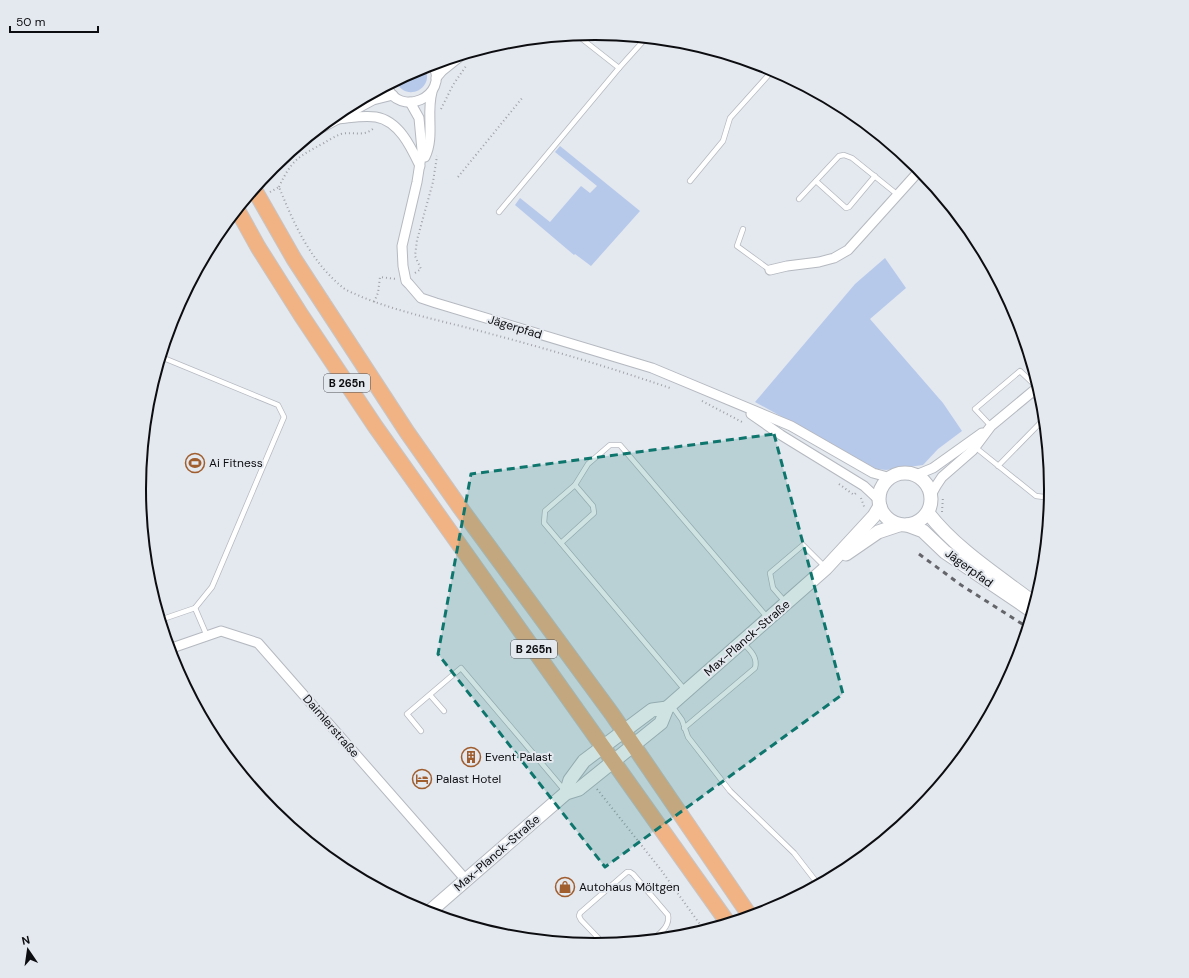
<svg xmlns="http://www.w3.org/2000/svg" width="1189" height="978" viewBox="0 0 1189 978" font-family="'DM Sans',sans-serif">
<style>
.green{fill:#b7c9eb}
.lines{fill:none;stroke-linecap:round;stroke-linejoin:round}
.lane-casing{stroke:#b5b9c0;stroke-width:6}
.street-casing{stroke:#b5b9c0;stroke-width:11}
.secondary-casing{stroke:#b5b9c0;stroke-width:15}
.primary-casing{stroke:#c5c5c6;stroke-width:17}
.path{stroke:#9fa2a7;stroke-width:2;stroke-dasharray:1 3;stroke-linecap:butt}
.lane{stroke:#fff;stroke-width:4.5}
.street{stroke:#fff;stroke-width:9}
.secondary{stroke:#fff;stroke-width:13}
.primary{stroke:#f1b383;stroke-width:15}
.rail{stroke:#63656a;stroke-width:3;stroke-dasharray:5 5;stroke-linecap:butt}
.marked{fill:#0f766e;fill-opacity:0.2;stroke:#0f766e;stroke-width:3;stroke-dasharray:8 5;stroke-linejoin:round}
.labels{text-anchor:middle;dominant-baseline:central;stroke-width:4;stroke-linejoin:round;paint-order:stroke}
.shield{fill:#e4e8ef;stroke:#4d4f53;stroke-width:1}
.shield-label{font-size:11px;font-weight:bold;fill:#0c0d10}
.street-label{font-size:12px;fill:#0c0d10;stroke:#e4e8ef}
.poi-label{font-size:12px;fill:#0c0d10;stroke:#e4e8ef;text-anchor:start}
.rim{fill:none;stroke:#0c0d10;stroke-width:2}
</style>
<rect width="100%" height="100%" fill="#e4e8ef"/>
<g class="green">
<path d="M424 66C437 88 405 104 396 81Z"/>
<polygon points="560,146 640,211 591,266 575,254 574,255 515,205 520,198 550,222 581,186 590,193 597,186 555,152"/>
<polygon points="885,258 906,288 870,319 943,403 962,431 938,449 923,465 886,470 869,468 817,436 755,402 855,284"/>
</g>
<g class="lines">
<g class="lane-casing">
<g id="lane">
<polyline points="577,35 619,68 646,38"/>
<polyline points="690,181 723,141 730,118 773,70"/>
<polyline points="816,181 846,208 849,207 875,176"/>
<polyline points="799,199 839,156 844,155 852,158 898,195"/>
<polyline points="499,212 619,68"/>
<polyline points="743,229 737,246 770,270"/>
<polyline points="160,360 166,359 278,405 284,417 212,587 195,608"/>
<polyline points="1032,392 1042,404"/>
<polyline points="991,426 975,409 1020,371 1038,388"/>
<polyline points="975,447 1036,496 1044,497 1050,490"/>
<polyline points="998,466 1044,419"/>
<polyline points="561,543 594,513 593,506 575,485"/>
<polyline points="786,603 773,588 770,573 803,545 825,567"/>
<polyline points="160,620 195,608 207,636"/>
<polyline points="685,690 544,523 545,511 575,485 588,464 610,445 620,445 767,617"/>
<polyline points="430,695 444,711"/>
<polyline points="672,706 682,720 688,737 730,791 794,853 818,884"/>
<path d="M684 728 755 668C758 657 750 650 743 643"/>
<polyline points="421,731 407,714 461,668 565,791"/>
<path d="M604 944 581 920 579 916 580 913 627 872H630L633 874 668 915C670 926 661 932 654 939"/>
</g>
</g>
<g class="street-casing">
<g id="street">
<polyline points="436,78 442,71 462,55"/>
<path d="M387 86C398 118 450 98 433 64"/>
<polyline points="410,102 419,118 422,150 417,182 402,246 403,266 406,281 409,284 421,298 436,303 652,368 791,426 873,473 891,478"/>
<path d="M338 119C350 118 363 115 376 117 399 121 411 147 420 166"/>
<polyline points="312,133 373,100 393,95"/>
<path d="M425 157C435 137 426 113 432 92"/>
<polyline points="770,270 787,266 819,262 834,258 848,250 920,170"/>
<polyline points="751,414 781,435 864,486 879,500"/>
<polyline points="916,475 933,468 982,433"/>
<polyline points="931,495 936,486 942,477 973,450 991,426 1038,387"/>
<polyline points="169,649 221,631 258,643 466,880"/>
</g>
</g>
<g class="secondary-casing">
<g id="secondary">
<circle cx="905" cy="499" r="26"/>
<path d="M928 513C956 549 997 575 1034 603"/>
<polyline points="907,525 923,531 945,552 1032,611"/>
<polyline points="846,554 878,532 899,525"/>
<polyline points="566,793 570,780 584,761 652,710 667,708"/>
<polyline points="428,913 566,793 579,789 661,723 667,708 826,568 874,516 880,506"/>
</g>
</g>
<g class="primary-casing">
<g id="primary">
<polyline points="254,189 294,259 407,432 459,506 612,714 750,916"/>
<polyline points="237,209 258,247 301,315 375,426 728,923"/>
</g>
</g>
<g class="path">
<polyline points="472,57 479,50"/>
<polyline points="441,109 453,85 466,66"/>
<polyline points="458,177 523,97"/>
<path d="M279 187C292 159 298 157 324 143 329 140 335 136 341 134 354 131 364 138 375 127"/>
<path d="M270 192 279 187C294 224 310 260 341 286 346 291 356 294 362 297 399 312 438 320 476 330 541 347 606 366 670 388"/>
<polyline points="415,273 421,269 415,256 417,240 433,182 437,156"/>
<polyline points="374,302 378,293 380,277 396,279"/>
<polyline points="702,401 744,423"/>
<polyline points="897,470 908,468"/>
<polyline points="839,484 854,495 856,493"/>
<polyline points="861,498 865,509"/>
<polyline points="942,512 943,496"/>
<polyline points="597,789 661,870 704,930"/>
</g>
<use href="#lane" class="lane"/>
<use href="#street" class="street"/>
<use href="#secondary" class="secondary"/>
<use href="#primary" class="primary"/>
<polyline class="rail" points="919,554 961,585 1027,627"/>
</g>
<path class="marked" d="M774 434 843 694 605 867 438 654 471 474Z"/>
<defs>
<g id="stadium-ring" transform="scale(1)"><circle r="9.5" fill="#e4e8ef" stroke="#a05d2d" stroke-width="1.5"/><path d="M0-5a6.5 5 0 1 0 0 10a6.5 5 0 1 0 0-10ZM-3.5-1.8h7v3.6h-7Z" fill="#a05d2d"/></g>
<g id="building-ring" transform="scale(1)"><circle r="9.5" fill="#e4e8ef" stroke="#a05d2d" stroke-width="1.5"/><path d="M-4-6H4V6H1V3H-1V6H-4ZM-2.5-4.3h1.7v1.8h-1.7ZM.8-4.3h1.7v1.8H.8ZM-2.5-1h1.7V.8h-1.7ZM.8-1h1.7V.8H.8Z" fill="#a05d2d"/></g>
<g id="hotel-ring" transform="scale(1)"><circle r="9.5" fill="#e4e8ef" stroke="#a05d2d" stroke-width="1.5"/><path d="M-6-4.5h1.5V1H6V5H4.5V3h-9V5H-6ZM-4 0a1.8 1.8 0 1 1 3.6 0ZM.5 0V-2.5h3Q6-2.5 6 0Z" fill="#a05d2d"/></g>
<g id="shop-ring" transform="scale(1)"><circle r="9.5" fill="#e4e8ef" stroke="#a05d2d" stroke-width="1.5"/><path d="M-5-2.5h2.3a2.7 3.5 0 0 1 5.4 0H5L5.5 6h-11ZM-1.5-2.5h3a1.5 2.3 0 0 0-3 0Z" fill="#a05d2d"/></g>
</defs>
<g fill-rule="evenodd">
<use href="#stadium-ring" x="195" y="463"/>
<use href="#building-ring" x="471" y="757"/>
<use href="#hotel-ring" x="422" y="779"/>
<use href="#shop-ring" x="565" y="887"/>
</g>
<g class="labels">
<g class="shield">
<rect x="324" y="374" width="46" height="18" rx="3"/>
<rect x="511" y="640" width="46" height="18" rx="3"/>
</g>
<g class="shield-label">
<text x="347" y="383">B 265n</text>
<text x="534" y="649">B 265n</text>
</g>
<g class="street-label">
<text transform="translate(515 327) rotate(17)">Jägerpfad</text>
<text transform="translate(969 568) rotate(36)">Jägerpfad</text>
<text transform="translate(747 638) rotate(-41)">Max-Planck-Straße</text>
<text transform="translate(331 726) rotate(49)">Daimlerstraße</text>
<text transform="translate(497 853) rotate(-41)">Max-Planck-Straße</text>
</g>
<g class="poi-label">
<text x="209" y="463">Ai Fitness</text>
<text x="485" y="757">Event Palast</text>
<text x="436" y="779">Palast Hotel</text>
<text x="579" y="887">Autohaus Möltgen</text>
</g>
</g>
<path d="M0 0H1189V978H0ZM146 489a449 449 0 1 1 898 0a449 449 0 1 1-898 0Z" fill="#e4e8ef" fill-rule="evenodd"/>
<path class="rim" d="M146 489a449 449 0 1 1 898 0a449 449 0 1 1-898 0Z"/>
<g transform="translate(28 950) rotate(347)" stroke="#e4e8ef" stroke-width="3" paint-order="stroke">
<path d="M0-3L7 15L0 10L-7 15Z" fill="#0c0d10"/>
<text y="-6" font-size="11" font-weight="bold" text-anchor="middle" fill="#0c0d10">N</text>
</g>
<path d="M10 26v6h88v-6" fill="none" stroke="#0c0d10" stroke-width="2"/>
<text x="16" y="26" font-size="12" fill="#0c0d10" stroke="#e4e8ef" stroke-width="3" paint-order="stroke">50 m</text>
</svg>
